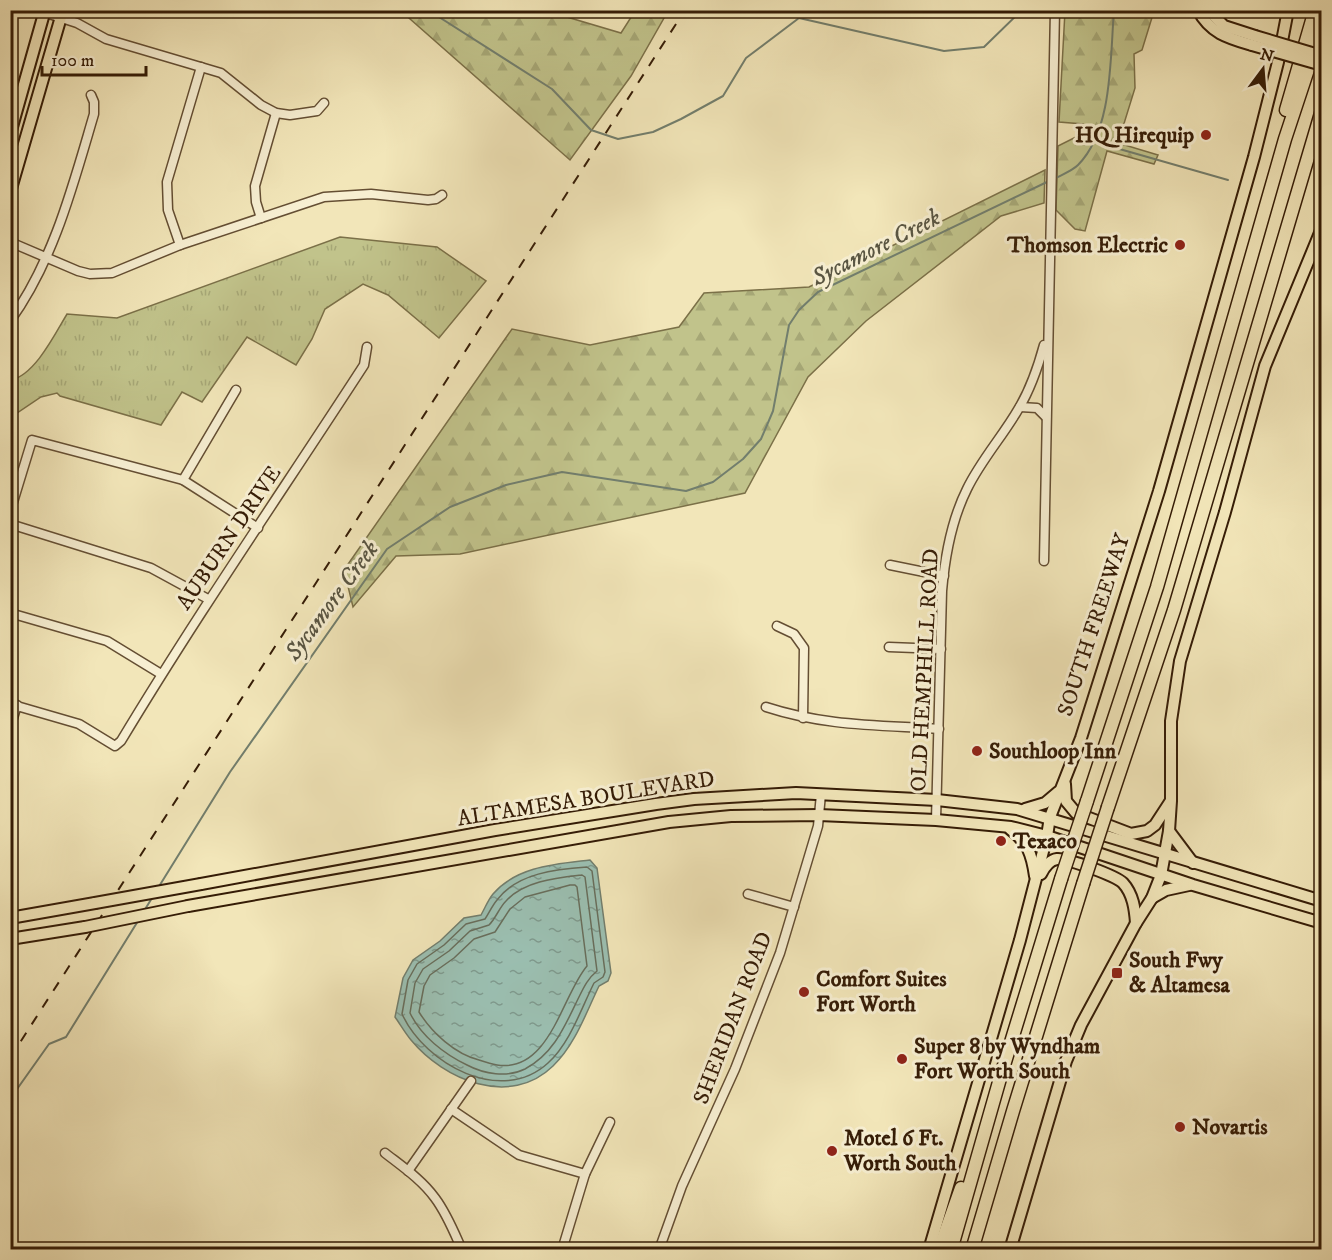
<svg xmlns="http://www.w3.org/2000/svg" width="1332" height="1260" viewBox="0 0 1332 1260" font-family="'IM FELL DW Pica',serif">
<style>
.grass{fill:url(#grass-tufts);stroke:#7b7048;stroke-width:1.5}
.forest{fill:url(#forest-firs);stroke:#7b7048;stroke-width:1.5}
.water{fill:url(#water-ripples);stroke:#727e6d;stroke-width:1.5}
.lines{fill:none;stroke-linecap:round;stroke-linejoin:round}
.shore{stroke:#686e5c;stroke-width:1.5}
.stream{stroke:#727e6d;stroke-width:2}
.minor-casing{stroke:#644e33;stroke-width:11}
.major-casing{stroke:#351c06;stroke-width:14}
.highway-casing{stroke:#351c06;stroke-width:15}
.minor{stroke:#f7efd2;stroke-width:8}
.major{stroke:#f2e6b9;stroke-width:10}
.highway{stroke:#f2e6b9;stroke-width:12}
.rail{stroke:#351c06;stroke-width:2;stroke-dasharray:10 10;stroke-linecap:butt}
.major-bridge-casing{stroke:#351c06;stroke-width:14;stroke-linecap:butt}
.highway-bridge-casing{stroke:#351c06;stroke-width:15;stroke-linecap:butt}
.major-bridge{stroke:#f2e6b9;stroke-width:10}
.highway-bridge{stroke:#f2e6b9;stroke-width:12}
.poi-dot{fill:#8f2418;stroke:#f7efd2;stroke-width:2}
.labels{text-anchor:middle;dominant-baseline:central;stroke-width:6;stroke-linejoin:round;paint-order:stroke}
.poi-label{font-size:22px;font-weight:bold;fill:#351c06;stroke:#f7efd2;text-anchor:start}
.street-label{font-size:22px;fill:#351c06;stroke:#f7efd2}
.water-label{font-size:24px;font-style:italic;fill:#595542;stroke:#f7efd2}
</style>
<defs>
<pattern id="grass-tufts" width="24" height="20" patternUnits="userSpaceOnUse" patternTransform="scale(1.5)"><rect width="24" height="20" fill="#c1c38b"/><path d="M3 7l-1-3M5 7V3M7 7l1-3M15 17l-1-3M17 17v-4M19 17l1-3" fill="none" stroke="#a6a776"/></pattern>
<pattern id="forest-firs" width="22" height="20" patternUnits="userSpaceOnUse" patternTransform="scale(1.5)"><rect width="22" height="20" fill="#c1c38b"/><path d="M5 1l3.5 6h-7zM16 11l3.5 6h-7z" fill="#a6a776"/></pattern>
<pattern id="water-ripples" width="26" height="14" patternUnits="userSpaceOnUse" patternTransform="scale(1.5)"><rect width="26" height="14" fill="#9bbfb1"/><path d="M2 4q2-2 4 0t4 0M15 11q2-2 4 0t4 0" fill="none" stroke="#7f9a8e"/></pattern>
</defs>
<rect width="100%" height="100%" fill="#f2e6b9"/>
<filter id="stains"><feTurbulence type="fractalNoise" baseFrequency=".00333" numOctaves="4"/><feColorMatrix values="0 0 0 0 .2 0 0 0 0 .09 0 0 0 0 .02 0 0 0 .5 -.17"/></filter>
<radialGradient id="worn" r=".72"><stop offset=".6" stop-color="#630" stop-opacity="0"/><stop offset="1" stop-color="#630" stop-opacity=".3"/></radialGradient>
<path class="grass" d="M340 237 437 247 486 281 439 338 388 295 363 284 325 309 312 339 296 365 247 337 202 402 182 392 161 425 60 396 57 393 41 397 11 417V380C35 375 55 334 67 314L117 318Z"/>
<g class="forest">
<polygon points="401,11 560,11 567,17 621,33 635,11 668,11 631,76 570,160"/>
<polygon points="1065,11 1154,11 1142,50 1134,54 1135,88 1118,143 1158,155 1154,164 1107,151 1085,231 1075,229 1056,210 1058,146 1082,134 1083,124 1059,122"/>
<polygon points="1045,170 1044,203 1001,216 866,321 808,377 745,493 460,554 396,556 353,607 344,570 512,329 590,345 679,327 704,293 809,287"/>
</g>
<path class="water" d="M590 860 597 868 611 973 608 981 599 986C586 1013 575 1045 553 1066 510 1108 444 1080 411 1040 405 1033 400 1024 395 1017L403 978 413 960 440 941 464 918 481 915C485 908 488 900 493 894 517 866 557 864 590 860Z"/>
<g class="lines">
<g class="shore">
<path d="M587 867 592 871 605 972 603 977 594 983C581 1009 570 1043 548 1063 501 1106 425 1064 402 1014L408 980 417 964 444 945 466 924 485 919C489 913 492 906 497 900 517 873 557 869 587 867Z"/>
<path d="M582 875 585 877 597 971C587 979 583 989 577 1001 564 1028 553 1054 525 1069 507 1078 484 1074 467 1065 444 1054 421 1036 410 1013L415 983 423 969 449 951 470 931 489 925C496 918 499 908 506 901 524 881 556 878 582 875Z"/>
<path d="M570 885H575L577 887 587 966C562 995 550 1073 497 1065 491 1064 485 1062 479 1060 455 1054 432 1033 419 1012L424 986 430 975 454 958 474 939 495 932 510 909 525 897Z"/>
</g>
<g class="stream">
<polyline points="428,10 552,89 591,130 618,139 653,132 681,119 723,96 746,58 799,18 944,51 984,47 1022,10"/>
<polyline points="1095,142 1228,180"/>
<path d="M1054 179C1061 175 1072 171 1078 165 1113 130 1110 58 1114 10"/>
<polyline points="158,888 230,772 387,549 450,507 506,485 562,472 686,491 713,482 743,459 761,439 773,411 789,325 799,310 818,292 1049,181"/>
<polyline points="144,911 152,898"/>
<polyline points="10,1099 49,1044 66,1037 138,921"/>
</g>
<g class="minor-casing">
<g id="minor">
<polyline points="37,10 77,23 106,39 221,73 261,105 276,113 290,115 317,111 324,103"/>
<polyline points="261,218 256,202 255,186 276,113"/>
<polyline points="10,242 78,271 90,274 112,273 180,245 324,197 371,194 428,200 436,199 442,195"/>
<polyline points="180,245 168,210 167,182 201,67"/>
<path d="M10 321C54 260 73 185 94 114V102L91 95"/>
<polyline points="1020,407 1037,408 1046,417"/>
<polyline points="183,480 236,390"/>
<polyline points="10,512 32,440 183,480 258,528"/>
<polyline points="10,524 151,568 208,599"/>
<polyline points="1044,561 1055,10"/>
<polyline points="890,565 944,576"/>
<polyline points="10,613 107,641 161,674"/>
<polyline points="777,626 794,634 804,648 803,718"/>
<polyline points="889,647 941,649"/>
<path d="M10 704 79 724 115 746 121 741C198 613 283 490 364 365L367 347"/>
<path d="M766 707C824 726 878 725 939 729"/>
<polyline points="10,728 17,705"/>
<path d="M936 820 942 591C945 555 951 521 967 489 981 460 1003 436 1019 408 1031 388 1038 367 1044 345"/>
<polyline points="748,894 794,907"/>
<polyline points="451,1109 519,1155 585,1174"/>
<path d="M385 1153C403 1167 422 1180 435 1198 447 1214 454 1232 462 1250"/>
<polyline points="408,1171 471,1081"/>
<polyline points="562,1250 585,1174 610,1122"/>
<polyline points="659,1250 682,1186 735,1069 780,953 818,826 821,794"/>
</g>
</g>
<g class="major-casing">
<g id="major">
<path d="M1198 10C1210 33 1228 38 1252 45"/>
<polyline points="1208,10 1224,26 1255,36"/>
<polyline points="10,134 45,10"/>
<polyline points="10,192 63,10"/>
<polyline points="1065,784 1066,801 1076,813 1131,834 1147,831 1155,825 1170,802"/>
<polyline points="1025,809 1045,803 1058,792"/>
<path d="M1010 829C1028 842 1032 855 1035 876"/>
<polyline points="1169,831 1193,863"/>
<path d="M1041 874C1044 868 1049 860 1057 859 1068 858 1116 876 1123 883 1133 894 1135 909 1136 923"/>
<polyline points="201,884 495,830 656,804 694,799 796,793 937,800 1017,809 1322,901"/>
<polyline points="1152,898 1166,890 1189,885"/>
<polyline points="188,906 669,822 731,816 819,815 936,820 1011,827 1047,836 1193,885 1322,923"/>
<polyline points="10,918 95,903"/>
<polyline points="10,939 85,927"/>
<polyline points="929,1250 1020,940 1047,836 1050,817 1081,738 1159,491 1254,157 1278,62 1288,10"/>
<polyline points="1010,1250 1066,1061 1081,1025 1136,923 1152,898 1161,875 1169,831 1171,801 1171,721 1180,661 1225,512 1265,366 1322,228"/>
</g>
</g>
<g class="highway-casing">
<g id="highway">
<polyline points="1286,110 1315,10"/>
<polyline points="1087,801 1157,587 1285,139 1322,27"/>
<polyline points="1108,807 1174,610 1322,110"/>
<polyline points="939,1250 961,1188"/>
<polyline points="951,1250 1001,1075 1061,879"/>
<polyline points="972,1250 1013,1111 1083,884"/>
</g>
</g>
<use href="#minor" class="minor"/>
<use href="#major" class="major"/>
<use href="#highway" class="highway"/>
<polyline class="rail" points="10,1058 685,10"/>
<g class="major-bridge-casing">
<g id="major-bridge">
<polyline points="1255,36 1322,56"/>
<polyline points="1252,45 1322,65"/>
<polyline points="95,903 201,884"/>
<polyline points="85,927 188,906"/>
</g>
</g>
<g class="highway-bridge-casing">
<g id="highway-bridge">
<polyline points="1061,879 1087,801"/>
<polyline points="1083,884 1108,807"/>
</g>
</g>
<use href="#major-bridge" class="major-bridge"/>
<use href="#highway-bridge" class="highway-bridge"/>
</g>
<g class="poi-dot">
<circle cx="1206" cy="135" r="6"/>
<circle cx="1180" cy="245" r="6"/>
<circle cx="977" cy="751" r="6"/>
<circle cx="1001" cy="841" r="6"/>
<rect x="1111" y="967" width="12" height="12" rx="3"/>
<circle cx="804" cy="992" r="6"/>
<circle cx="902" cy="1059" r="6"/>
<circle cx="1180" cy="1127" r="6"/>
<circle cx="832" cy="1151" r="6"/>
</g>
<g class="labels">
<g class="poi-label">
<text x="1194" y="135" text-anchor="end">HQ Hirequip</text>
<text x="1168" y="245" text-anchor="end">Thomson Electric</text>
<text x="989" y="751">Southloop Inn</text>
<text x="1013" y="841">Texaco</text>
<text x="1129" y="960">South Fwy<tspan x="1129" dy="25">&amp; Altamesa</tspan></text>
<text x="816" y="979">Comfort Suites<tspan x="816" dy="25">Fort Worth</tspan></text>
<text x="914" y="1046">Super 8 by Wyndham<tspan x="914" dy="25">Fort Worth South</tspan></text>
<text x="1192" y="1127">Novartis</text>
<text x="844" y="1138">Motel 6 Ft.<tspan x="844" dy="25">Worth South</tspan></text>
</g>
<g class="street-label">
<text transform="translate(229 538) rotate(-56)">AUBURN DRIVE</text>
<text transform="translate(1094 625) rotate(-72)">SOUTH FREEWAY</text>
<text transform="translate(925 670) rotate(-87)">OLD HEMPHILL ROAD</text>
<text transform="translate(586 799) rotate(-9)">ALTAMESA BOULEVARD</text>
<text transform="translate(733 1018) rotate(-69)">SHERIDAN ROAD</text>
</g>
<g class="water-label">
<text transform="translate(876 248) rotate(-27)">Sycamore Creek</text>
<text transform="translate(332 601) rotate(-54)">Sycamore Creek</text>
</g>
</g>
<rect width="1332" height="1260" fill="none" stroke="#f2e6b9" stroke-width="36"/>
<rect x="12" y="12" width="1308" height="1236" fill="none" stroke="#351c06" stroke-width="3"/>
<rect x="18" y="18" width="1296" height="1224" fill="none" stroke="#351c06" stroke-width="1.5"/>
<g transform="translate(1263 69) rotate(16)" stroke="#f7efd2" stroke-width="4.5" paint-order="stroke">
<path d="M0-4.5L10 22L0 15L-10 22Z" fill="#351c06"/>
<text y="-9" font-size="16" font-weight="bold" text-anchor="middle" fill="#351c06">N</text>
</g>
<path d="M42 66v9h104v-9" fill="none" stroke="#351c06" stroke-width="3"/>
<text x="51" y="66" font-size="18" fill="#351c06" stroke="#f7efd2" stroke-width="4.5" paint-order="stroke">100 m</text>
<rect width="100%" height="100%" filter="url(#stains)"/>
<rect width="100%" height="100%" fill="url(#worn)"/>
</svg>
